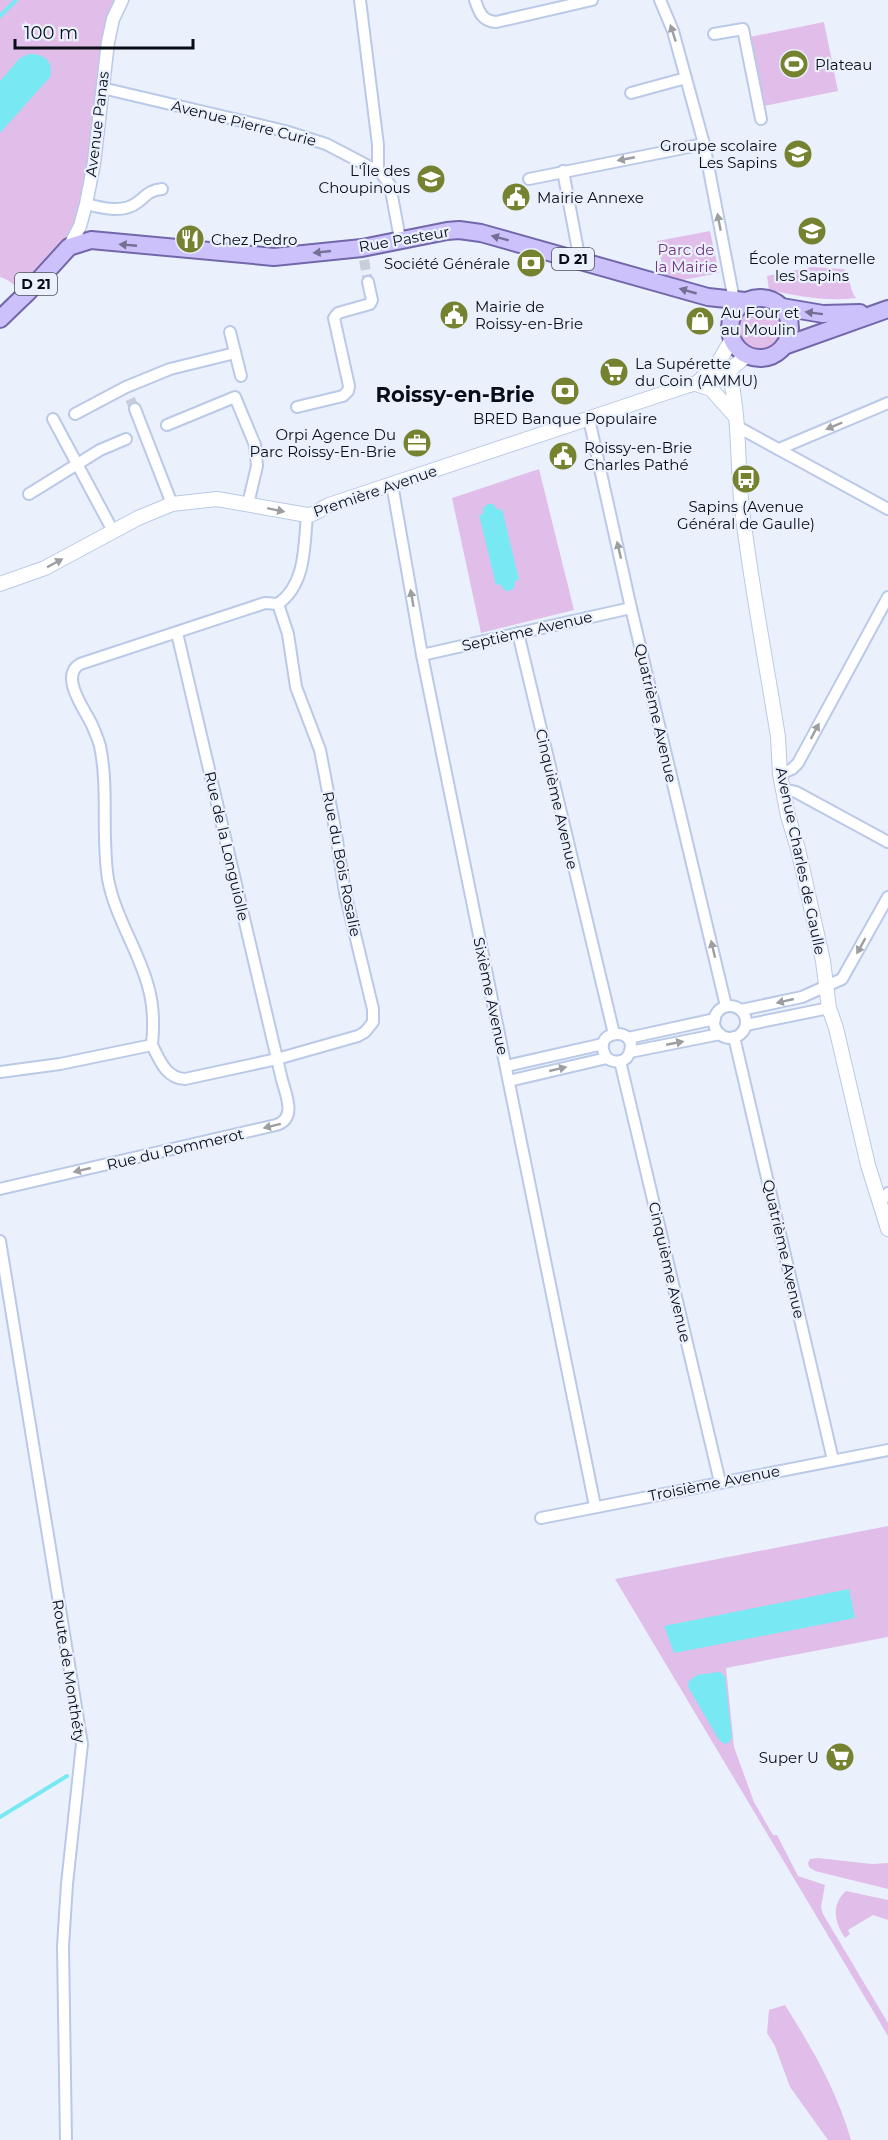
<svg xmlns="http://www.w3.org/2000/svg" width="888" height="2140" viewBox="0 0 888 2140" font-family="Montserrat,sans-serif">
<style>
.green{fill:#e1bee9}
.water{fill:#78e8f3}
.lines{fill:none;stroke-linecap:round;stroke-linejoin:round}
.stream{stroke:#78e8f3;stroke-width:4}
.minor-tunnel{stroke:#c8cfda;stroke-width:10;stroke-dasharray:10 5;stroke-linecap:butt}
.minor-casing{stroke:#b9c9e7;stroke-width:14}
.tertiary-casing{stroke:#b9c9e7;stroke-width:15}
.secondary-casing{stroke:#b9c9e7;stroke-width:16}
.primary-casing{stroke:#7267aa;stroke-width:20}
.minor{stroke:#fff;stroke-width:10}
.tertiary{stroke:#fff;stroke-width:12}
.secondary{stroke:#fff;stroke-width:14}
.primary{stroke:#cdc1fb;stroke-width:16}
.oneway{fill:#9c9ea2}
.oneway2{fill:#747094}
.labels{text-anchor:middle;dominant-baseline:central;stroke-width:4.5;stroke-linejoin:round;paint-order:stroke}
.shield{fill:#eaf1fd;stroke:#4c515c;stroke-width:1.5}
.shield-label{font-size:14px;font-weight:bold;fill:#080d17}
.poi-label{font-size:15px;fill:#080d17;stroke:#eaf1fd;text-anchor:start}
.street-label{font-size:15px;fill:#080d17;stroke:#eaf1fd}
.park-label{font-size:15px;fill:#773984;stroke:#eaf1fd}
.district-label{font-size:21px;font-weight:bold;fill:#080d17;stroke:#eaf1fd}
</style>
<rect width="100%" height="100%" fill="#eaf1fd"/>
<g class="green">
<path d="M0 0H122L113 19 80 226 28 292C15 289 12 280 0 277Z"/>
<polygon points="824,22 838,91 764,106 749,37"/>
<polygon points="710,231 719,273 683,280 664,274 657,241"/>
<path d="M811 267 844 269C851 278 849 289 856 298 827 302 798 296 769 290L767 276Z"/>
<circle cx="760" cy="328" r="24"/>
<polygon points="539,469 574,610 481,633 452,498"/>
<polygon points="888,1526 888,1637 726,1668 734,1747 754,1802 773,1835 777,1835 798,1876 825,1885 821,1907 823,1914 888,2023 888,2036 615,1579"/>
<polygon points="818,1858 872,1864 888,1863 888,1889 815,1871 809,1867 808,1863 810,1859"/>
<path d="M846 1891 888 1900V1920L873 1915 848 1930 850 1934 845 1938C834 1921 831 1905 846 1891Z"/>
<path d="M785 2005C812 2048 837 2091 851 2140H828L790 2087 775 2046 767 2033 769 2010Z"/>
</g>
<g class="water">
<path d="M29 54C44 54 54 61 50 77L0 133V81L20 58Z"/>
<polygon points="488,504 493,504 498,510 502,509 519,580 515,581 514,588 509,591 504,590 500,584 496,585 479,515 483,514 483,508"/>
<polygon points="849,1589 855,1618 674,1653 664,1626"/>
<polygon points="718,1672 722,1673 725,1677 732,1738 729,1742 725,1744 719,1740 688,1687 689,1681 697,1675"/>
</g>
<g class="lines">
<g class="stream">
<polyline points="0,16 16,0"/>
<polyline points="0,1817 67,1776"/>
</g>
<g class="minor-tunnel">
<polyline points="364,260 368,282"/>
<polyline points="130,399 135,409"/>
</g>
<g class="minor-casing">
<g id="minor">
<polyline points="360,0 378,145 378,170"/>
<path d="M475 0C479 12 482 21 496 22L592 0"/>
<polyline points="660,0 673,31 704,144 734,300"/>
<polyline points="714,34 743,29 761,119"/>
<polyline points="102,88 285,131 326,144 353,158 381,173 390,185 400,239"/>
<polyline points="631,93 686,78"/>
<polyline points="563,171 580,261"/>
<polyline points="529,179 704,144"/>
<path d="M86 204C102 208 123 214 138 202 147 195 150 190 162 189"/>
<polyline points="230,332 241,376"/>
<polyline points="297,407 343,396 348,391 349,386 334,318 338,313 370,304 372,300 368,282"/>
<polyline points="135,409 172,504"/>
<polyline points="75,414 126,387 170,369 235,353"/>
<polyline points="53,419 113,531"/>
<polyline points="589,419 631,608 726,1006"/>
<polyline points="167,425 235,397 255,445 257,466 248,504"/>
<polyline points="736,426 888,509"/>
<polyline points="779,449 888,403"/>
<polyline points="392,484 422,655 595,1506"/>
<polyline points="29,494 100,450 126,439"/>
<polyline points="518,633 614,1034"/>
<polyline points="422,655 631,608"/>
<polyline points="780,774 792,769 798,763 888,597"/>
<polyline points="783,789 796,792 888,842"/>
<circle cx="730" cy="1022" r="16"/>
<polyline points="741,1010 802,997 842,979 888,897"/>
<polyline points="746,1025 829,1008"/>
<polyline points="734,1037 833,1460"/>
<polyline points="628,1038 715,1019"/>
<path d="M152 1045C160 1061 166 1078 185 1079L277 1059 358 1036 365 1032 373 1022V1009L345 893 336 834 320 750 296 687 288 634 278 604"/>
<polyline points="630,1052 720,1034"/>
<polyline points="620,1061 720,1482"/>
<polyline points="506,1066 603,1044"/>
<path d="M0 1072 60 1064 152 1045C154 1025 154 1006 148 986 138 949 115 917 108 879 101 836 109 789 100 746 98 739 95 732 92 725 85 710 59 676 80 664L265 603 278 604C306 584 304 547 307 515"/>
<path d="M509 1081 607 1058C615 1064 627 1063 630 1051 638 1025 588 1030 607 1058"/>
<path d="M0 1189 276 1125C297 1119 286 1095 282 1080L177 633"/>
<polyline points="880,1203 888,1193"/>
<polyline points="0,1241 82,1744 67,1884 63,1946 66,2140"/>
<polyline points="541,1518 888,1450"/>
</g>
</g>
<g class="tertiary-casing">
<polyline id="tertiary" points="69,247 80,226 86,204 94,163 108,42 113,19 122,0"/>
</g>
<g class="secondary-casing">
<g id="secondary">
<path d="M729 372C740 416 737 464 742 509 751 585 766 661 778 737L780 774 788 816 798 849 823 961 829 1008 836 1028 868 1165 888 1229"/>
<polyline points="698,382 718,363 732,339"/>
<polyline points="696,384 711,389 735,416"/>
<path d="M0 584 45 568 138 518 172 504 217 499 307 515C316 515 321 508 329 505L686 386 723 376 747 355"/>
</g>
</g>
<g class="primary-casing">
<g id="primary">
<circle cx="760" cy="328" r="30"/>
<polyline points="782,307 823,314 860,313"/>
<polyline points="0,319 28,292 69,247 91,240 274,257 362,248 447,231 459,230 481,233 708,297 745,301"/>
<polyline points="784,346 888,309"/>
</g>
</g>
<use href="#minor" class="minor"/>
<use href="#tertiary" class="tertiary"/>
<use href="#secondary" class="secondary"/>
<use href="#primary" class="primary"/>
</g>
<defs><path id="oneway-solid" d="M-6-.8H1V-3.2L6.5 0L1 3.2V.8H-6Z" transform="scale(1.5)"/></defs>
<g class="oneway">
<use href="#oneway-solid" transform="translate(673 33) rotate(-108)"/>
<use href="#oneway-solid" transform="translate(626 159) rotate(169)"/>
<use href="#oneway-solid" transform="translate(719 222) rotate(-101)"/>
<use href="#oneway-solid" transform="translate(834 426) rotate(157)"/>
<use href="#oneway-solid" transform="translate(276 510) rotate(12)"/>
<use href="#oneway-solid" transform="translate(619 550) rotate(-103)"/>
<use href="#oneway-solid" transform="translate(55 563) rotate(-28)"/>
<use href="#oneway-solid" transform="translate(412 598) rotate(-100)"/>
<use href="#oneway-solid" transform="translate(815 731) rotate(-62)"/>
<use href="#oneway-solid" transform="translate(861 946) rotate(119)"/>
<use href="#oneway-solid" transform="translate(713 949) rotate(-103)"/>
<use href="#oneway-solid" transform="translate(785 1001) rotate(167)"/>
<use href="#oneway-solid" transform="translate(675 1043) rotate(-11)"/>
<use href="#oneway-solid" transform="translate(558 1069) rotate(-13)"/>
<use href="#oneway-solid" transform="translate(272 1126) rotate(166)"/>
<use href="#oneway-solid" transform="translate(82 1170) rotate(167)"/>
</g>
<g class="oneway2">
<use href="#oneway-solid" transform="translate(500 238) rotate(-165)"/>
<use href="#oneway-solid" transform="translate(128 245) rotate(-175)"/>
<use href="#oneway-solid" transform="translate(322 252) rotate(174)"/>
<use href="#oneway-solid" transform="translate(688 291) rotate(-164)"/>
<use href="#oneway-solid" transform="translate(814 313) rotate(-173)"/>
</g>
<defs>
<g id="stadium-disc" transform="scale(1.5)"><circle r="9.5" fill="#75822f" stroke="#eaf1fd"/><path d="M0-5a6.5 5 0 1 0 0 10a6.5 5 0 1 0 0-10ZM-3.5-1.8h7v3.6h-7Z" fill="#fff"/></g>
<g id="school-disc" transform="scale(1.5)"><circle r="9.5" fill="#75822f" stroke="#eaf1fd"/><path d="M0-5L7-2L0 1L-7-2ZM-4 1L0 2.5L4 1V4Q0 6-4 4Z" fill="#fff"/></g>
<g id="civic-disc" transform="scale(1.5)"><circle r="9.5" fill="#75822f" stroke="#eaf1fd"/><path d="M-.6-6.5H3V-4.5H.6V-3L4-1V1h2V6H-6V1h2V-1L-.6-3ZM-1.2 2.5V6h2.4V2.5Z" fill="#fff"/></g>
<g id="restaurant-disc" transform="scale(1.5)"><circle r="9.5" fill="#75822f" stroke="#eaf1fd"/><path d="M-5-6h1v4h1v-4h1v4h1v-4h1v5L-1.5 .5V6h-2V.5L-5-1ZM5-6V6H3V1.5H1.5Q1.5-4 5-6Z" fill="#fff"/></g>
<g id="bank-disc" transform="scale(1.5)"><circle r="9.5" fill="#75822f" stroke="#eaf1fd"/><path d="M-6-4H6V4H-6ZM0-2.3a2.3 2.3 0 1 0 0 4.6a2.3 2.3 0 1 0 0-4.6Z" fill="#fff"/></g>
<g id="shop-disc" transform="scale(1.5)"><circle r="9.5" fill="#75822f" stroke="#eaf1fd"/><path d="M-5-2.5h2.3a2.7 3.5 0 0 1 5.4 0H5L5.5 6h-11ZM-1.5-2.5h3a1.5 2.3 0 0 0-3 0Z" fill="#fff"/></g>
<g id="supermarket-disc" transform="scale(1.5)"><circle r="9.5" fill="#75822f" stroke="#eaf1fd"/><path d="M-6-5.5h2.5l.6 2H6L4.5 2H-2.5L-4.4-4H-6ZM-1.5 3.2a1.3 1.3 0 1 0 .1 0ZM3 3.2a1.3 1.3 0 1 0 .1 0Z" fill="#fff"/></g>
<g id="office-disc" transform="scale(1.5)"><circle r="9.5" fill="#75822f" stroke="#eaf1fd"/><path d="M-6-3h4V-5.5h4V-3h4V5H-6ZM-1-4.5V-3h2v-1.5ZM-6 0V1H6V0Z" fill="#fff"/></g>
<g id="bus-disc" transform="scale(1.5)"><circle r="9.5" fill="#75822f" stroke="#eaf1fd"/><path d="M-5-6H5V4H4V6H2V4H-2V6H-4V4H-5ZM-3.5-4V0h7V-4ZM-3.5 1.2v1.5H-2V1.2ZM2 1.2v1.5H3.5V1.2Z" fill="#fff"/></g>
</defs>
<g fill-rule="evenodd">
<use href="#stadium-disc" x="794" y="64"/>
<use href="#school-disc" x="798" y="154"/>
<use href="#school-disc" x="431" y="179"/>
<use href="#civic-disc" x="516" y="197"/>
<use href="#school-disc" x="812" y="231"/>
<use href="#restaurant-disc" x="190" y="239"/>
<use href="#bank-disc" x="531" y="263"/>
<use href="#civic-disc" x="454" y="315"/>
<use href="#shop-disc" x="700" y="321"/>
<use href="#supermarket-disc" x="614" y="372"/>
<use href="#bank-disc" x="565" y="391"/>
<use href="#office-disc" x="417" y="443"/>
<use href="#civic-disc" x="563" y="456"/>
<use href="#bus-disc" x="746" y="479"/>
<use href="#supermarket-disc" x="840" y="1757"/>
</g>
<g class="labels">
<g class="shield">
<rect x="552" y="248" width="42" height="22" rx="4.5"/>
<rect x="15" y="273" width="42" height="22" rx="4.5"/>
</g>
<g class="shield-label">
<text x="573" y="259">D 21</text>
<text x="36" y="284">D 21</text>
</g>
<g class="poi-label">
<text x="815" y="64">Plateau</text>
<text x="777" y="145" text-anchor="end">Groupe scolaire<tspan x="777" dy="17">Les Sapins</tspan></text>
<text x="410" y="170" text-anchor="end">L'Île des<tspan x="410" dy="17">Choupinous</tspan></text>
<text x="537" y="197">Mairie Annexe</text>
<text x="211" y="239">Chez Pedro</text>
<text x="812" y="258" text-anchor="middle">École maternelle<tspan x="812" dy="17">les Sapins</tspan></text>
<text x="510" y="263" text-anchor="end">Société Générale</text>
<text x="475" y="306">Mairie de<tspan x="475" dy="17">Roissy-en-Brie</tspan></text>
<text x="721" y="312">Au Four et<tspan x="721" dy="17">au Moulin</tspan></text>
<text x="635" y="363">La Supérette<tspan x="635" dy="17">du Coin (AMMU)</tspan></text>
<text x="565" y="418" text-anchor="middle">BRED Banque Populaire</text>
<text x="396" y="434" text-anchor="end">Orpi Agence Du<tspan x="396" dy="17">Parc Roissy-En-Brie</tspan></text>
<text x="584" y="447">Roissy-en-Brie<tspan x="584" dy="17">Charles Pathé</tspan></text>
<text x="746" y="506" text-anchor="middle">Sapins (Avenue<tspan x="746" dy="17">Général de Gaulle)</tspan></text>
<text x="819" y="1757" text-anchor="end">Super U</text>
</g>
<g class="street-label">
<text transform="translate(244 123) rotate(14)">Avenue Pierre Curie</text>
<text transform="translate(97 124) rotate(-83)">Avenue Panas</text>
<text transform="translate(404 239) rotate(-10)">Rue Pasteur</text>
<text transform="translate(375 491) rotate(-19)">Première Avenue</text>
<text transform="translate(527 631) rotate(-13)">Septième Avenue</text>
<text transform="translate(656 713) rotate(77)">Quatrième Avenue</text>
<text transform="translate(557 799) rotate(77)">Cinquième Avenue</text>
<text transform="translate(227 846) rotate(77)">Rue de la Longuiolle</text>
<text transform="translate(801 861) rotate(78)">Avenue Charles de Gaulle</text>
<text transform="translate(342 864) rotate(79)">Rue du Bois Rosalie</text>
<text transform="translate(491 996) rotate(78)">Sixième Avenue</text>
<text transform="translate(175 1149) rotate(-13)">Rue du Pommerot</text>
<text transform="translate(784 1249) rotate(77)">Quatrième Avenue</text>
<text transform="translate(670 1272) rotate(77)">Cinquième Avenue</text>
<text transform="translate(714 1483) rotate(-11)">Troisième Avenue</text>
<text transform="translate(69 1671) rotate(81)">Route de Monthéty</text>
</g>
<g class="park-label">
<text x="686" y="249">Parc de<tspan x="686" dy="17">la Mairie</tspan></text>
</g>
<g class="district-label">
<text x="455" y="394">Roissy-en-Brie</text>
</g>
</g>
<path d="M15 39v9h178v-9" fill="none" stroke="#080d17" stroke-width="3"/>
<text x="24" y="39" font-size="18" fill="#080d17" stroke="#eaf1fd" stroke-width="4.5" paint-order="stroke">100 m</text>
</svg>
